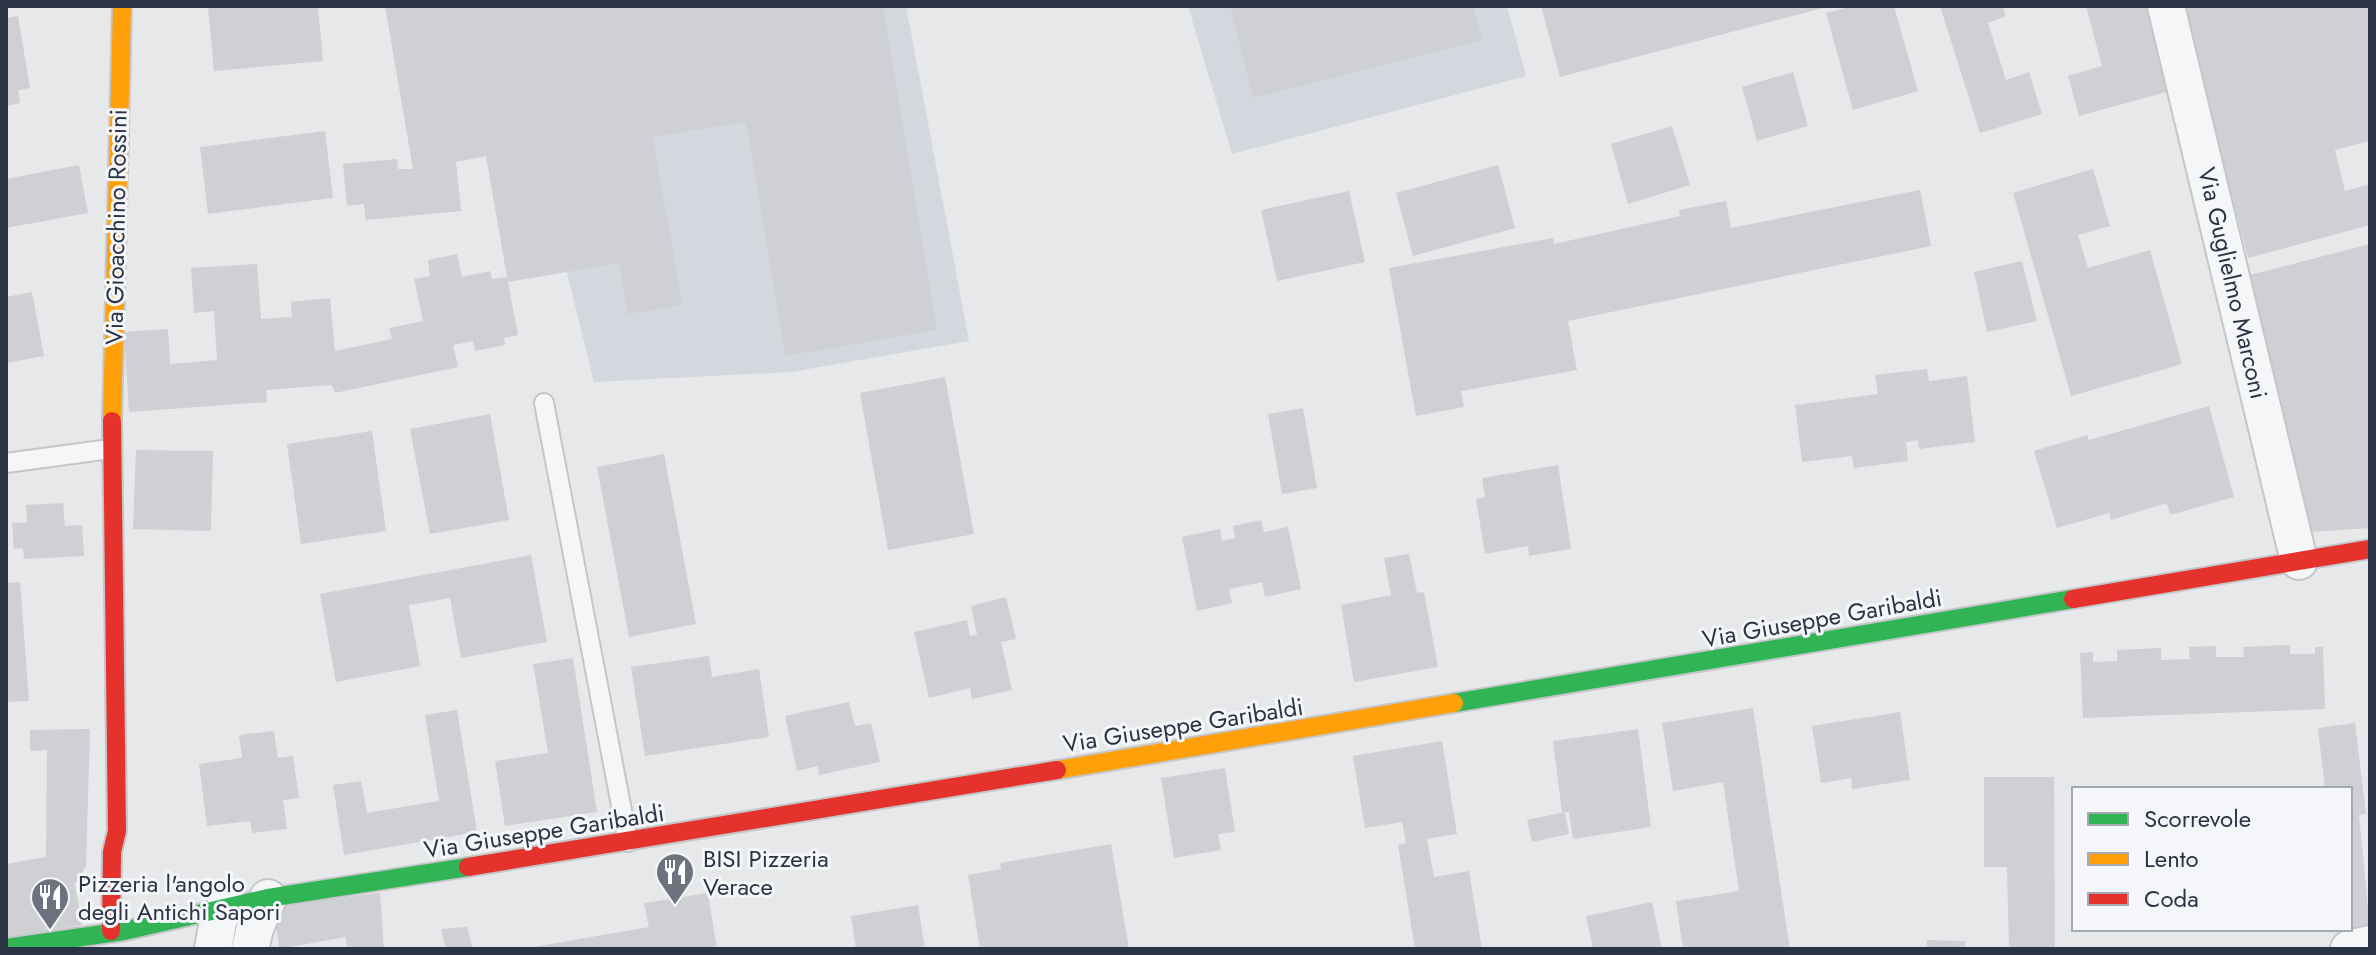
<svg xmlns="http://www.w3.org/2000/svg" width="2376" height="955" viewBox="0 0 2376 955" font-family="Jost,sans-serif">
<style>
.built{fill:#d4d7dd}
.building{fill:#ced0d3}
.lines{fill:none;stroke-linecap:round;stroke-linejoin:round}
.lane-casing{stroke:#c4c6c8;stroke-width:22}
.street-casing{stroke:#c4c6c8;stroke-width:40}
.fast-casing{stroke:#c4c6c8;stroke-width:22}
.slow-casing{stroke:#c4c6c8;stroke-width:22}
.jam-casing{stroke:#c4c6c8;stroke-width:22}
.lane{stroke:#f5f6f7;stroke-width:18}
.street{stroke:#f5f6f7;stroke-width:36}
.fast{stroke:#30b455;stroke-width:18}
.slow{stroke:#ff9f0a;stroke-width:18}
.jam{stroke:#e5322d;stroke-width:18}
.labels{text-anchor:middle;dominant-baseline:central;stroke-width:6;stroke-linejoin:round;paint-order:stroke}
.street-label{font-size:24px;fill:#2b3445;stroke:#f4f6f9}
.poi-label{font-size:24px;fill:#2b3445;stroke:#f4f6f9;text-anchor:start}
</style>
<rect width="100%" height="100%" fill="#e6e8ea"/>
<g class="built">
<polygon points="501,6 906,6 969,341 791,372 594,382"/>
<polygon points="1188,6 1507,6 1526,76 1232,154"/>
</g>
<g class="building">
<polygon points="208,6 318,6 323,61 214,71"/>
<polygon points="385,6 883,6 937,330 785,356 746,122 653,137 682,305 628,314 619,263 508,282 518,335 504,338 505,345 475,351 473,341 453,345 458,367 335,393 332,385 266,390 267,402 129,412 124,332 168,329 170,364 217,360 214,311 194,313 191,268 257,264 261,319 292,317 291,302 330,298 335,351 392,339 389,328 423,321 414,279 430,276 428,260 457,254 462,277 490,271 492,279 507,277 486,156 456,162 461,211 366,220 364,204 347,206 343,164 397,159 398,169 413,169"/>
<polygon points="1230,6 1473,6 1482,40 1253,98"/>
<polygon points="1541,6 1827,6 1827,7 1560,77"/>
<polygon points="1853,6 1894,6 1918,91 1853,110 1826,13"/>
<polygon points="1940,6 2002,6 2006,16 1988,23 2006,80 2029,72 2042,114 1980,133"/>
<polygon points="2086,6 2158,6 2181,88 2079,116 2068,76 2102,66"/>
<polygon points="2182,6 2370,6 2370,141 2335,150 2345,191 2370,184 2370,225 2248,258"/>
<polygon points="18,16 30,88 18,90 20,103 6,106 6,18"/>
<polygon points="1793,72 1808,126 1757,141 1742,87"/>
<polygon points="1672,126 1690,185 1628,204 1611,144"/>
<polygon points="325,131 333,198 208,214 200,147"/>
<polygon points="79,165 88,213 6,228 6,179"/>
<polygon points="1498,165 1515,228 1413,256 1396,193"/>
<polygon points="2093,169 2110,226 2078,235 2088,268 2150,250 2182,364 2071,396 2013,193"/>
<polygon points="1920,190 1931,246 1568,321 1577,370 1461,391 1464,407 1416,416 1389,268 1553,238 1554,244 1680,216 1679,210 1726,201 1731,228"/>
<polygon points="1349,191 1365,262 1277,281 1261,210"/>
<polygon points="2370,244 2370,528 2311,532 2250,275"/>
<polygon points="2022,261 2037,321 1987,332 1974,272"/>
<polygon points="32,292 44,356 6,363 6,297"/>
<polygon points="1927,369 1929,381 1967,376 1975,442 1919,449 1918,440 1906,442 1908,461 1854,468 1852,456 1802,462 1795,405 1878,394 1875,375"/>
<polygon points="945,377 974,534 888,550 860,393"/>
<polygon points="2209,406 2234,497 2170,515 2167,503 2111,520 2109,513 2057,528 2034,451 2087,435 2089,440"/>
<polygon points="1303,408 1317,488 1282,494 1268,414"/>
<polygon points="490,414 509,520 430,534 410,429"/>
<polygon points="372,431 386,531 301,544 287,444"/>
<polygon points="136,450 213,451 211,531 133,529"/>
<polygon points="664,454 696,624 629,637 597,467"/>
<polygon points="1558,465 1571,549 1529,556 1528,546 1485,554 1476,499 1485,497 1482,478"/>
<polygon points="63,503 65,526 82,525 84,556 24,559 23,548 14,549 12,523 27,522 26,505"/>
<polygon points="1261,520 1264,532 1288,527 1301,589 1265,597 1262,582 1229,589 1232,603 1197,611 1182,537 1220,529 1222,541 1235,538 1233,526"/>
<polygon points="1409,554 1417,593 1424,592 1438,667 1354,682 1341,605 1391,595 1384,558"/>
<polygon points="531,555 547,642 461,658 450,598 409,605 420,666 336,682 320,594"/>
<polygon points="20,582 29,701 6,702 6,583"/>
<polygon points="1006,597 1016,639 1001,642 1012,690 972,699 970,688 929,698 914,632 967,620 970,636 977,635 971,606"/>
<polygon points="2290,645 2290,654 2315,654 2315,647 2323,647 2325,709 2083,718 2080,653 2093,652 2093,662 2117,661 2117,650 2161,648 2161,660 2190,659 2189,647 2216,646 2216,657 2244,657 2243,647"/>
<polygon points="709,656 712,677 759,669 769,737 645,756 631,667"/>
<polygon points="573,658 597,812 505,826 495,761 548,753 533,664"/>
<polygon points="849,702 855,726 871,723 880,762 819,775 818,766 797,771 785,716"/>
<polygon points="1753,708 1790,949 1683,949 1676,901 1739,891 1723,782 1673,791 1662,723"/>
<polygon points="457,710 477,832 344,855 333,785 361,781 367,813 439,801 425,715"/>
<polygon points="1900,712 1910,780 1852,789 1851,778 1821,783 1812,726"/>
<polygon points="2355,723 2366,814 2359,815 2370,927 2350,930 2350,789 2325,789 2318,728"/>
<polygon points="90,729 86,866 75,884 82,925 6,938 6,864 46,857 47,750 30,751 30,730"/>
<polygon points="1638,729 1651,827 1573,839 1569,812 1562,812 1553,741"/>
<polygon points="274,731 278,758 293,756 299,798 283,800 287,829 252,833 250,821 207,826 199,764 242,758 239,735"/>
<polygon points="1442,741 1457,834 1427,839 1434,877 1469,871 1482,949 1415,949 1398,845 1406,843 1402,822 1365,828 1353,756"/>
<polygon points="1225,768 1235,832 1218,834 1221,850 1174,858 1161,778"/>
<polygon points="1984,777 2054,777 2055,949 2009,949 2007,867 1984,867"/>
<polygon points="1565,812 1569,834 1532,842 1527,820"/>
<polygon points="1111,844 1129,949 980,949 968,875 1001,869 1000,863"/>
<polygon points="380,893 384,949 347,949 346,937 279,949 274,906"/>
<polygon points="708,893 717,949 522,949 649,927 644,903"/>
<polygon points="1652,902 1662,949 1593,949 1586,916"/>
<polygon points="918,905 925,949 856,949 851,916"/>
<polygon points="467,927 473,949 446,949 441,929"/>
<polygon points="1927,940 1965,941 1965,949 1926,949"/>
</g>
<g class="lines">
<g class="lane-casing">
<g id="lane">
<polyline points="544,403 628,842"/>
<polyline points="6,463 110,449"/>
</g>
</g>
<g class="street-casing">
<g id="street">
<polyline points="2166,6 2299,561"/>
<polyline points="213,949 218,921 226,905"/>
<polyline points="250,949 255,928 268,898"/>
<polyline points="2349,949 2370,944"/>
</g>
</g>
<g class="fast-casing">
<g id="fast">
<polyline points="1454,703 2073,599"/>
<polyline points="6,948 124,931 268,898 468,867"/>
</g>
</g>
<g class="slow-casing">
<g id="slow">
<polyline points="112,421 122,6"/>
<polyline points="1057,770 1454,703"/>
</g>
</g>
<g class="jam-casing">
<g id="jam">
<polyline points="2073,599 2370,549"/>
<polyline points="468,867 1057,770"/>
<polyline points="111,931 112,852 117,831 112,421"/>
</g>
</g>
<use href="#lane" class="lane"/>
<use href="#street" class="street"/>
<use href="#fast" class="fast"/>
<use href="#slow" class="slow"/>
<use href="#jam" class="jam"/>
</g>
<defs>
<g id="restaurant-pin" transform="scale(2)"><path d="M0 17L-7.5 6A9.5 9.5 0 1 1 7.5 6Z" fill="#6c737f" stroke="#f4f6f9"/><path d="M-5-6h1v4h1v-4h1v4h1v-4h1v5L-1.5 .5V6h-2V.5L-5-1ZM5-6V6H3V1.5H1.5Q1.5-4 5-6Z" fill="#fff"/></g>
</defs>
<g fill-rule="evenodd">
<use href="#restaurant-pin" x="675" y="872"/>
<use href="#restaurant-pin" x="50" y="897"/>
</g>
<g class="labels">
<g class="street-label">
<text transform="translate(116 227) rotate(-89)">Via Gioacchino Rossini</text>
<text transform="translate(2233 283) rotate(77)">Via Guglielmo Marconi</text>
<text transform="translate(1822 618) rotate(-10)">Via Giuseppe Garibaldi</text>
<text transform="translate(1183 725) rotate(-9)">Via Giuseppe Garibaldi</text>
<text transform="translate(544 831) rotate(-9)">Via Giuseppe Garibaldi</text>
</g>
<g class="poi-label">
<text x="703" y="858">BISI Pizzeria<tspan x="703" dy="28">Verace</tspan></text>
<text x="78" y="883">Pizzeria l'angolo<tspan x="78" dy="28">degli Antichi Sapori</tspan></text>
</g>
</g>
<rect width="2376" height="955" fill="none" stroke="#2b3445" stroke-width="16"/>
<rect x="2072" y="787" width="280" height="144" fill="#f4f6f9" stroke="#a4a8b1" stroke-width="2"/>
<rect x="2088" y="813" width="40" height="12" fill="#30b455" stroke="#a4a8b1" stroke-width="2"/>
<text x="2144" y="827" font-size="24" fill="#2b3445">Scorrevole</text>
<rect x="2088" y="853" width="40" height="12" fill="#ff9f0a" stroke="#a4a8b1" stroke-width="2"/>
<text x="2144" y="867" font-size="24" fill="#2b3445">Lento</text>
<rect x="2088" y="893" width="40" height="12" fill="#e5322d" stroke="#a4a8b1" stroke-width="2"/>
<text x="2144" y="907" font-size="24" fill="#2b3445">Coda</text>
</svg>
